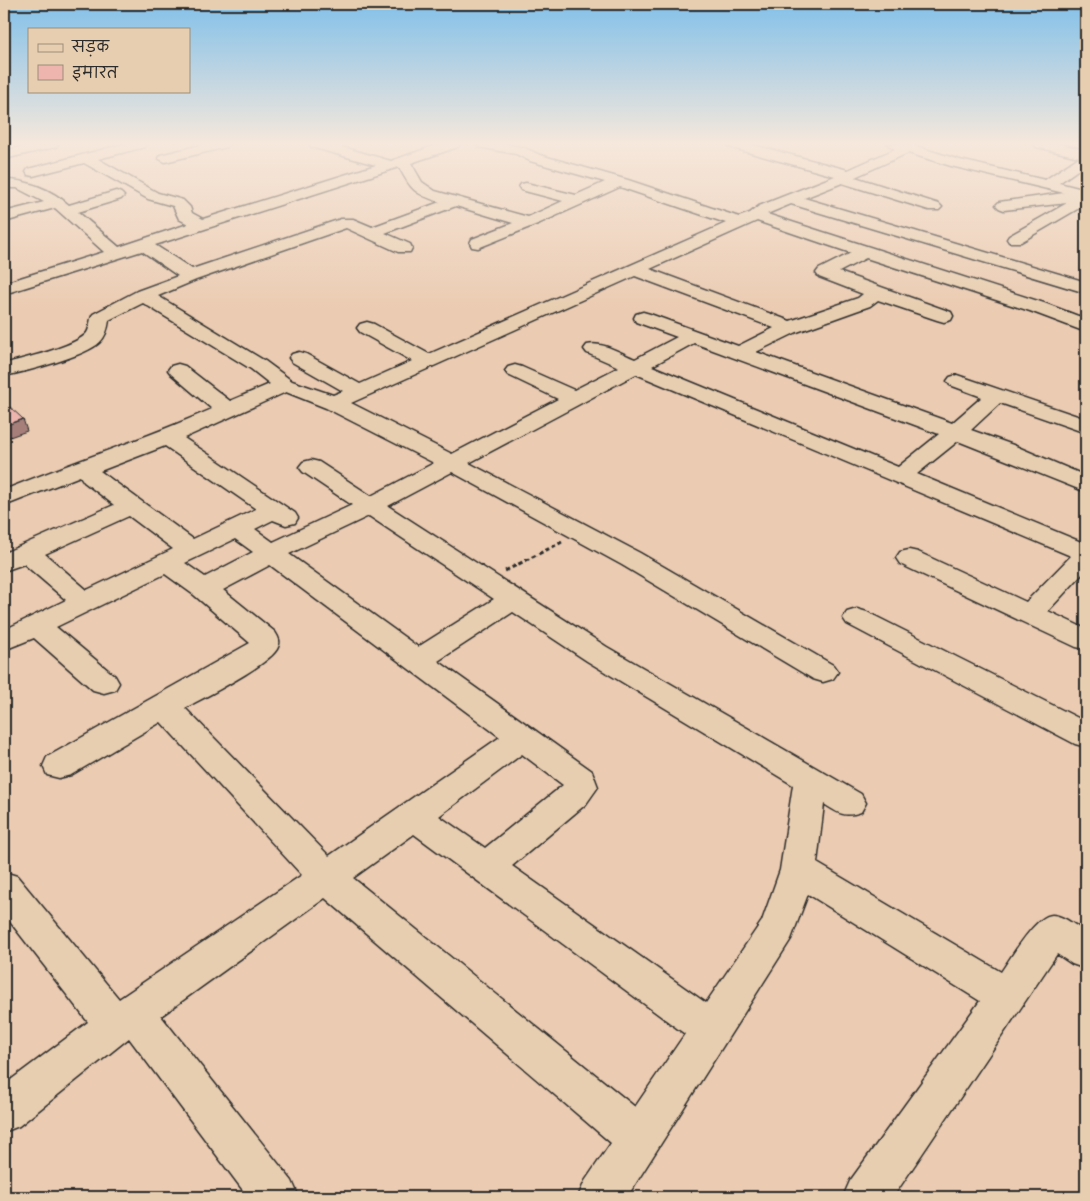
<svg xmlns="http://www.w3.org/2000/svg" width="1090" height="1201" viewBox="0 0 1090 1201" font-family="Mynerve,'Playpen Sans Deva',sans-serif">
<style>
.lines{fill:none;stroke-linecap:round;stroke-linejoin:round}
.minor-casing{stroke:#2b2b2b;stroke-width:3}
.path{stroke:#2b2b2b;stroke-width:3;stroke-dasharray:4.5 3;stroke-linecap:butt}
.minor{fill:#e8ceb0;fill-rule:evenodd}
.shaded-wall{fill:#a67f7a;stroke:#2b2b2b}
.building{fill:#edb5ae;stroke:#2b2b2b}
</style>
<rect width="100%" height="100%" fill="#ebcbb1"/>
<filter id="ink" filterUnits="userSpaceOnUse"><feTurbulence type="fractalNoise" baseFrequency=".02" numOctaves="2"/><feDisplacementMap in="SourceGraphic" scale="10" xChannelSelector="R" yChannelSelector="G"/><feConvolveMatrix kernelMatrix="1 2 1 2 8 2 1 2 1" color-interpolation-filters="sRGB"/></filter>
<g filter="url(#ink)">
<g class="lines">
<g class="minor-casing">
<g id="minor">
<polygon points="33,144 58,144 56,147 4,159 4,151"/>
<path d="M124 144H147L145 147 98 159 158 193 183 200 190 207 192 213 203 219 376 165 311 147 309 144H332L391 161 439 144H460L458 147 411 163 422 182 435 191 528 217 563 201 521 190 519 187 521 184 526 183 576 195 605 182 530 161 516 154 478 147 476 144H505L525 148 540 155 628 180 739 217 750 213 759 206 835 176 729 147 727 144H750L848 170 895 149 887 144H909L960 160 1045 180 1079 157 1036 147 1034 144H1060L1086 150V164L1059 183 1086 190V204L1021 242H1009L1007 239 1009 236 1067 203 1004 210 999 208 996 205 999 202 1064 193 951 166 908 153 855 177 939 204 942 207 939 210H929L842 183 804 198 1086 282V293L791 204 767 214 1044 303 1086 319V332L1030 311 866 258 839 272 951 312 953 316 951 320 944 322 937 320 878 300 870 306 797 332 756 352 952 423 982 397 950 385 947 381 950 377 957 375 1086 419V433L1000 403 971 430 1013 445 1086 476V492L958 441 917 474 1086 544V570L1048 611 1086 629V649L1076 647 900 564 896 558 900 552 909 550 918 552 1026 602 1071 556 636 374 469 463 640 553 833 665 838 672 833 679 823 682 813 679 622 565 452 472 388 506 607 647 861 794 866 803 861 812C844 818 838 813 824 804L817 863 1001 972C1011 958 1035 916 1052 915 1063 915 1077 927 1086 932V969L1072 964 1057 954 893 1197H843L850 1181 980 1001 808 894 791 939 627 1197H578L585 1181 611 1143 325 898 161 1016 292 1181 299 1197H248L129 1038 19 1126 4 1132V1085L88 1022 4 914V872L17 876 119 999 302 875 161 722 71 775 59 778 47 775 43 766 47 757 250 643 194 595 165 574 56 627 115 676 119 683 115 690 104 693 93 690 34 638 4 650V630L66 600 24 564 4 571V553L114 505 84 482 80 476 4 506V490C73 462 144 439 212 409L171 374 168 370 171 366 178 364 185 366 230 401 270 384 251 369 143 303 109 320C108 328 106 336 100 342 87 356 24 372 4 376V364C24 358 70 348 85 335 91 330 89 320 93 314L137 291 178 276 142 251 4 294V283L104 252 55 208 4 222V212L44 202 17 188H4V180C26 179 52 190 69 205L116 191 121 193 124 196 121 199 78 212 119 247 188 224 179 219 173 206 148 199 84 163 33 176 28 175 26 172 28 169ZM399 167C411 190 415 194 440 202L372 227 353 219H341L192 269 155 245ZM620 187 726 223 429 354 374 324 367 322 360 324 357 328 360 332 412 361 360 384 306 354 299 352 292 354 289 358 292 362 343 391 333 395 292 381 265 361 158 296 196 280 346 228 398 252H410L412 248 410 244 385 233 456 206 513 223 472 239 470 243 472 247 478 248 540 223ZM757 221 851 253 819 269 816 273 819 277 863 294 858 298 790 321 650 269ZM635 276 774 328 738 346 650 314 643 312 636 314 634 318 636 322 677 337 635 359C620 353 602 341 587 345L584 349 587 353 619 367 574 390 522 367 515 365 508 367 505 371 508 375 558 399 452 454 351 403ZM694 343 939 434 898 467 652 366ZM286 392 326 408 434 463 371 496 319 462 311 460 303 462 299 467 303 472 352 505 273 542 255 529 273 520 286 525 295 523 298 518 295 513 184 438ZM165 446 256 509 193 539 100 471ZM129 516 173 549 87 590 45 554ZM369 516 494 599 418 647 289 554ZM235 539 253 552 205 577 185 563ZM270 565 500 737 329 856 185 708C203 698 273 663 278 647 281 641 278 637 275 632L223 590ZM513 612 587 661 793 785 780 870 762 921 706 1003 512 866 586 804 598 787 592 771 438 661ZM522 754 563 785 485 848 439 816ZM414 834 685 1034 635 1107 353 878Z"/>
<polygon points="205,144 229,144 227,147 165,162 158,158 160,155"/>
<polygon points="857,609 867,612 1086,722 1086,747 1075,744 847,624 843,618 847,612"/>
</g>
</g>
<polyline class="path" points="505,571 562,542"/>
<use href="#minor" class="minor"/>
</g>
<polygon class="shaded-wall" points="23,419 27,431 4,439 4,426"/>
<polygon class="building" points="9,406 23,419 4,426 4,408"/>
</g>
<linearGradient id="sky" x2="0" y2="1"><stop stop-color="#82c0e9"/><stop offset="0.46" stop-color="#f6e8dc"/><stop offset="1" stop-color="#f6e8dc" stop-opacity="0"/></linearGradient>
<rect width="1090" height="312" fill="url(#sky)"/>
<rect width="1090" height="1201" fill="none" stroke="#e8ceb0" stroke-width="20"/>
<rect x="10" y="10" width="1070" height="1181" fill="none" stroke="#2b2b2b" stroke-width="2" filter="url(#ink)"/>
<rect x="28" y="28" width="162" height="65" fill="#e8ceb0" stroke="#9c8d7b"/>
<rect x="38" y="44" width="25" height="8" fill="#e8ceb0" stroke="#9c8d7b"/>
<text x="72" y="52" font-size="15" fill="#2b2b2b">सड़क</text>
<rect x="38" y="65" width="25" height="15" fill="#edb5ae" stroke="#9c8d7b"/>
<text x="72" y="78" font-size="15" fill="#2b2b2b">इमारत</text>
</svg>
